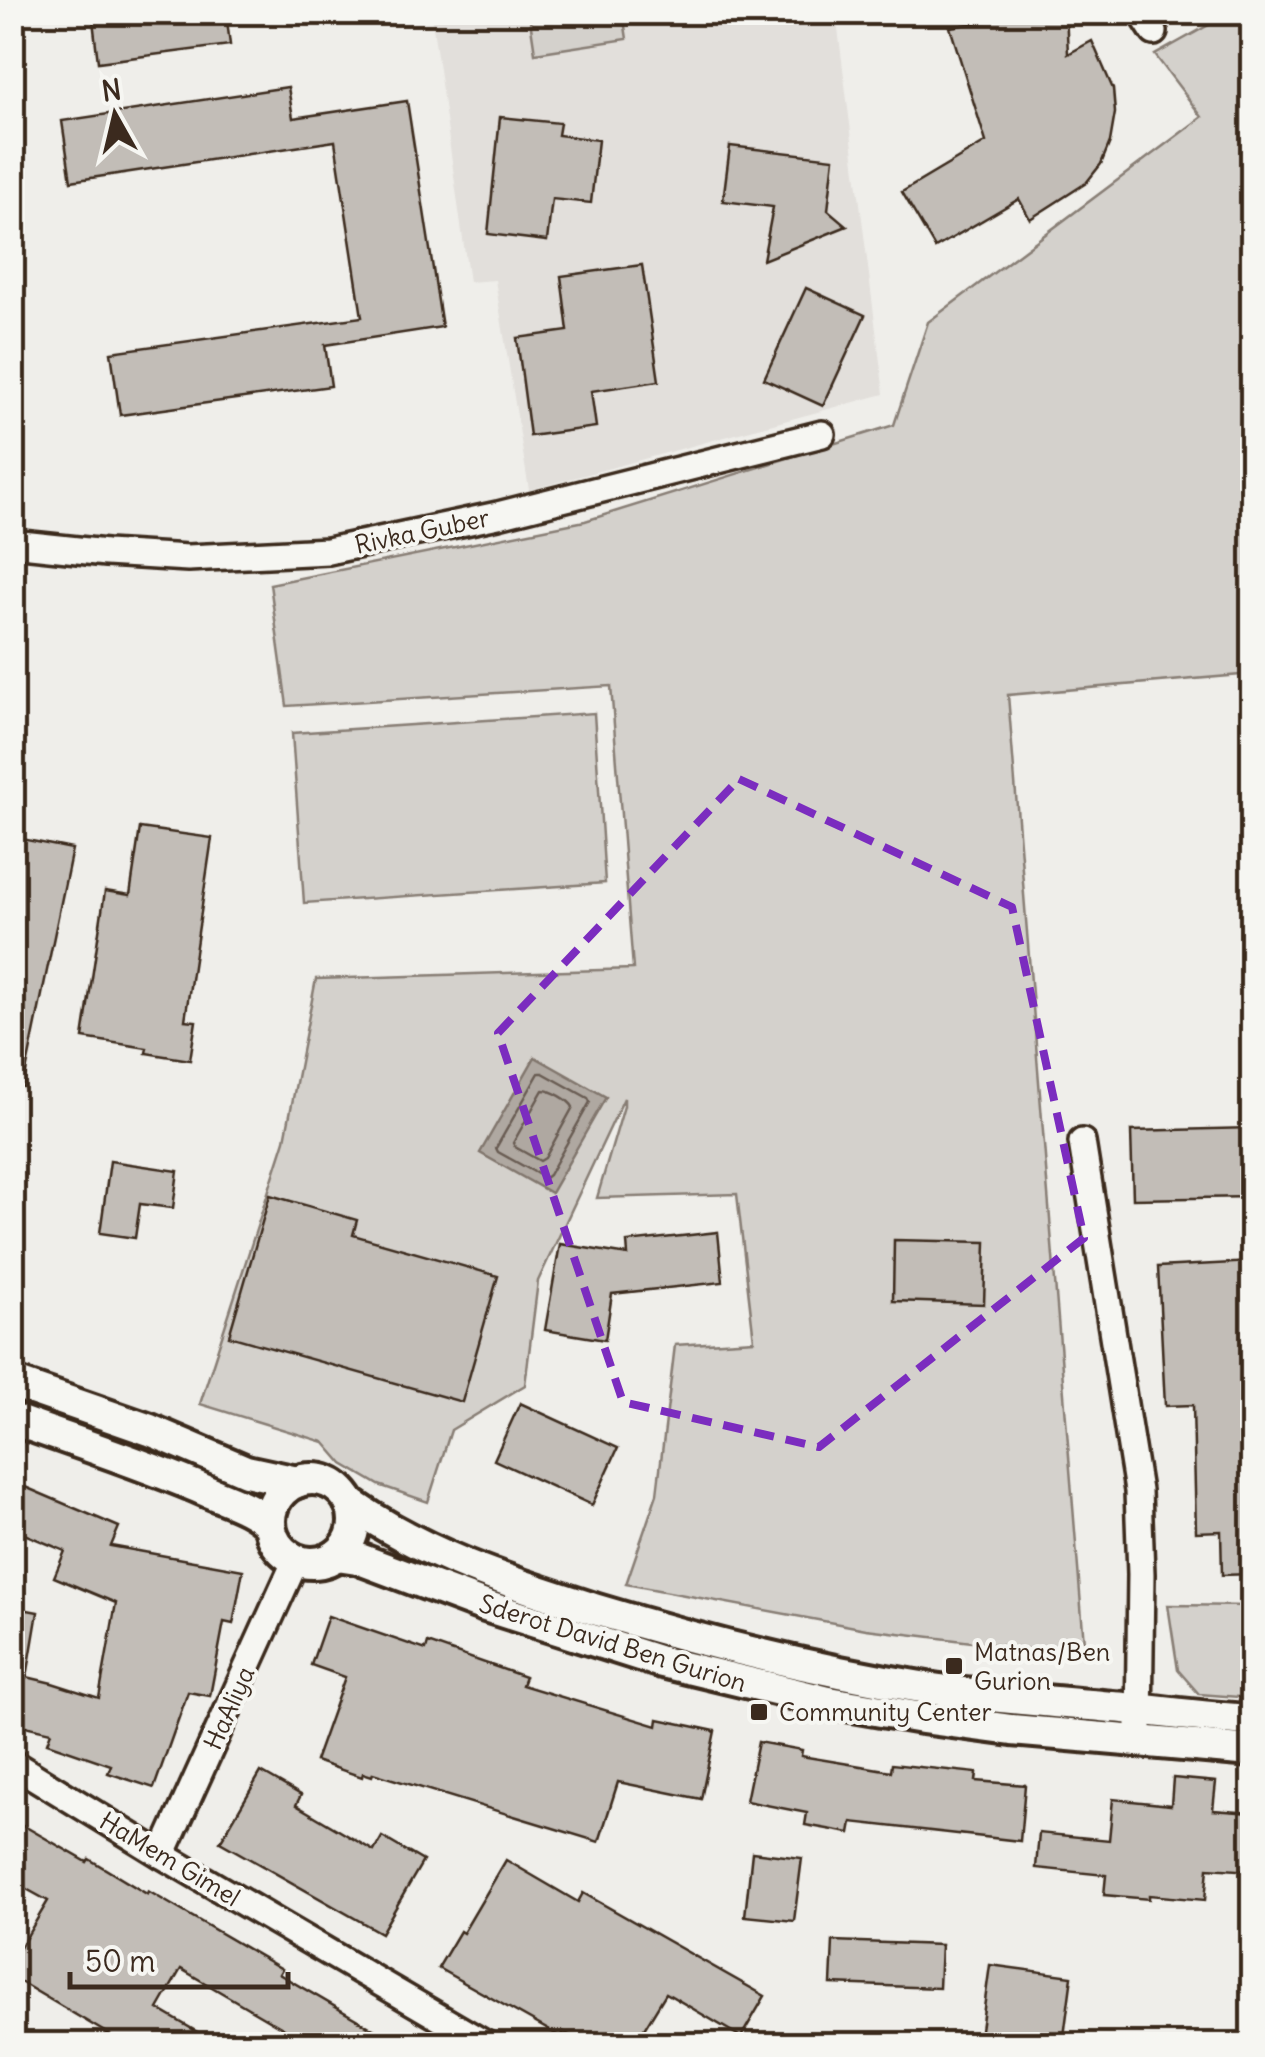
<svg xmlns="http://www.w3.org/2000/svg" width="1265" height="2057" viewBox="0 0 1265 2057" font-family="Delius,sans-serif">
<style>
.built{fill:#e2dfdb}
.green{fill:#d4d1cc;stroke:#887e75;stroke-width:2.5}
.water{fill:#afa8a1;stroke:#81766d;stroke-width:2.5}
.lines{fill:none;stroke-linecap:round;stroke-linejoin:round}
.shore{stroke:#695c52;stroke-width:2.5}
.building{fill:#c2bdb7;stroke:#3b2a1e;stroke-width:2.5}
.minor-casing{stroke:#3b2a1e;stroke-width:32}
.tertiary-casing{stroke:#3b2a1e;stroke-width:38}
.minor{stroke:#f6f6f2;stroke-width:25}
.tertiary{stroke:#f6f6f2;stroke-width:30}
.marked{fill:none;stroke:#7b2cbf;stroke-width:8;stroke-dasharray:20 12;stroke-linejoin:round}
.poi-dot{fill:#3b2a1e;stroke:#f6f6f2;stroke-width:4}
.labels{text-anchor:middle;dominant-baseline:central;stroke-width:8;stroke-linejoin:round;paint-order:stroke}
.street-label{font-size:25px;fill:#3b2a1e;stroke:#f6f6f2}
.poi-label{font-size:25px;fill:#3b2a1e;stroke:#f6f6f2;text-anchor:start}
</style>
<rect width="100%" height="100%" fill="#efeeea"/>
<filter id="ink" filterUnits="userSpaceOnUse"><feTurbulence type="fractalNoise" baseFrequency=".01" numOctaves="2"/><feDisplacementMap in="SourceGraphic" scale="20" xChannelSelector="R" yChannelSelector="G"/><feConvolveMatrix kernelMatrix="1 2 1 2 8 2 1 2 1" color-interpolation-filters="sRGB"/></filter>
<g filter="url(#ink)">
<polygon class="built" points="431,13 836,13 884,394 529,490 495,280 469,282"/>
<g class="green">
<polygon points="529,13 623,13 627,39 535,53"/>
<polygon points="1210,13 1252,13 1252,674 1008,695 1085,1656 866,1629 626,1584 657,1494 675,1345 754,1340 737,1194 597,1198 624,1106 624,1098 538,1281 525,1385 451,1430 428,1502 379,1485 343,1464 324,1442 200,1404 285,1140 316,979 633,969 611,686 287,706 270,584 585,521 894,425 928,322 1202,117 1155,55 1214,22"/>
<polygon points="594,713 605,883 304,903 292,733"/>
<polygon points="1168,1605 1252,1606 1252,1698 1199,1694 1178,1670"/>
</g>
<polygon class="water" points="535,1057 606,1097 551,1193 480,1153"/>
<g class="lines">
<g class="shore">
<polygon points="539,1073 543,1073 588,1098 590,1102 549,1175 545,1178 498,1152 496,1148"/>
<path d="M543 1090C552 1090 569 1100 573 1107L545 1158 540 1161 515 1147 513 1143Z"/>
</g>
</g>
<g class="building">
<polygon points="92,12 226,12 230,45 98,62"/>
<polygon points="1044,12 1066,12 1068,54 1092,41 1113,89 1115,113 1110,142 1101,164 1086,183 1030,219 1019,199 935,248 902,192 986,142 950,27"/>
<polygon points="288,87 293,118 407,101 442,327 325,345 331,386 120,415 111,352 362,317 335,141 71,181 62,121"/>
<polygon points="500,117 560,123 558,135 598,140 591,203 552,199 547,241 488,234"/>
<polygon points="730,146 834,158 828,210 847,226 763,260 773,207 723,201"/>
<polygon points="642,265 659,381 591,391 596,427 530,436 517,338 568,331 561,276"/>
<polygon points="806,288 865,315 823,406 764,379"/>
<polygon points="140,828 212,838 185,1020 196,1021 190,1060 146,1053 147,1048 83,1038 105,891 130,895"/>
<polygon points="12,837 72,849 23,1087 12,1086"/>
<polygon points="1252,1128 1252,1197 1133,1199 1131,1131"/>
<polygon points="110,1161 178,1171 173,1208 140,1204 135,1238 100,1233"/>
<polygon points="270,1195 357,1220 353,1235 498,1276 462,1402 229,1336"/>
<polygon points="718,1232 723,1282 612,1294 605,1340 545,1330 560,1244 628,1255 627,1242"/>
<polygon points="894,1240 986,1242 984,1304 893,1301"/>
<polygon points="1252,1262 1252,1574 1222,1575 1221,1531 1196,1532 1193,1405 1165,1406 1158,1267"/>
<polygon points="520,1403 618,1448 592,1505 494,1460"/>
<polygon points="25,1487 119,1527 111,1546 243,1570 233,1624 224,1622 210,1696 188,1692 154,1788 108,1773 111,1765 47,1743 51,1732 12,1723 12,1607 38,1612 27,1677 52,1683 99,1698 116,1603 54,1577 65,1551 12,1529 12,1518"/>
<polygon points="328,1616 426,1650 428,1643 525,1677 522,1685 657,1726 658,1719 715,1731 701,1799 618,1782 599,1842 373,1773 372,1776 363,1773 362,1777 315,1761 345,1677 311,1665"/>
<polygon points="758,1742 802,1750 801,1756 891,1771 892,1764 977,1773 976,1781 1025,1785 1020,1841 852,1822 850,1833 805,1825 807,1813 746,1801"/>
<polygon points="261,1772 301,1795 296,1805 374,1851 382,1837 423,1861 381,1933 220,1842"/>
<polygon points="1173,1778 1216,1782 1213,1810 1252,1813 1252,1871 1208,1868 1205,1900 1149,1895 1149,1899 1104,1895 1106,1875 1036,1868 1039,1833 1109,1840 1113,1799 1171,1805"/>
<polygon points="12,1819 87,1862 89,1859 147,1894 148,1891 282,1969 279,1974 399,2044 275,2044 284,2029 181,1969 158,2009 218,2044 125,2044 12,1977 12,1961 48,1901 12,1881"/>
<polygon points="752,1852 802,1858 794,1921 745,1916"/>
<polygon points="506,1860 578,1902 583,1893 765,1996 741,2037 666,1993 635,2044 585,2044 564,2032 561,2037 438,1968 460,1931 463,1933"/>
<polygon points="833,1941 941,1945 939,1988 831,1984"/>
<polygon points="990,1965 1072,1976 1063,2044 979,2044"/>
</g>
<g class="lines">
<g class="minor-casing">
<g id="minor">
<polyline points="1141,12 1154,32"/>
<polyline points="12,543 106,553 188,558 328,551 498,515 822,434"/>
<polyline points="1082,1142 1138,1491 1141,1574 1139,1727"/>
<polyline points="12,1763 162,1855 485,2044"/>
<polyline points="162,1855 296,1560"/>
</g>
</g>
<g class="tertiary-casing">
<g id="tertiary">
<polyline points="12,1382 150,1430 246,1471 297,1482"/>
<path d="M12 1419C78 1443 145 1464 209 1492 230 1501 254 1508 270 1525"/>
<circle cx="312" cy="1521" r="42"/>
<path d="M350 1503C423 1555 509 1582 594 1609 703 1642 814 1670 927 1688 992 1698 1058 1702 1124 1708 1167 1712 1209 1718 1252 1720"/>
<polyline points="337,1555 357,1558 482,1605 658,1661 829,1702 922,1718 1012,1730 1252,1751"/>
</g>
</g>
<use href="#minor" class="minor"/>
<use href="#tertiary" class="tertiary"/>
</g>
</g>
<path class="marked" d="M739 779 1012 907 1084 1238 819 1447 623 1402 498 1033Z"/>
<g class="poi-dot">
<rect x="944" y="1656" width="20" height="20" rx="5"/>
<rect x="749" y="1702" width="20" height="20" rx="5"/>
</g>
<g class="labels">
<g class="street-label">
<text transform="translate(422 531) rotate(-12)">Rivka Guber</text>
<text transform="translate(613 1643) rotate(17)">Sderot David Ben Gurion</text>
<text transform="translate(229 1708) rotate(-66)">HaAliya</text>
<text transform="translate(170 1859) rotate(31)">HaMem Gimel</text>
</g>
<g class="poi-label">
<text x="974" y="1652">Matnas/Ben<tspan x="974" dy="29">Gurion</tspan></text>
<text x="779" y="1712">Community Center</text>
</g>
</g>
<rect width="1265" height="2057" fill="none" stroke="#f6f6f2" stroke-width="50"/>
<rect x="25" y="25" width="1215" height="2007" fill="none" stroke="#3b2a1e" stroke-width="4" filter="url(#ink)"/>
<g transform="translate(115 115) rotate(352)" stroke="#f6f6f2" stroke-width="8" paint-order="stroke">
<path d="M0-8L18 38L0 25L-18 38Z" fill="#3b2a1e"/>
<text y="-15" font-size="28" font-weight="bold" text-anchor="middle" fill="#3b2a1e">N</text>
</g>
<path d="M70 1972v15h218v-15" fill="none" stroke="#3b2a1e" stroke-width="5"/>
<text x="85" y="1972" font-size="30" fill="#3b2a1e" stroke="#f6f6f2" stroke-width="8" paint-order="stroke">50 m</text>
</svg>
